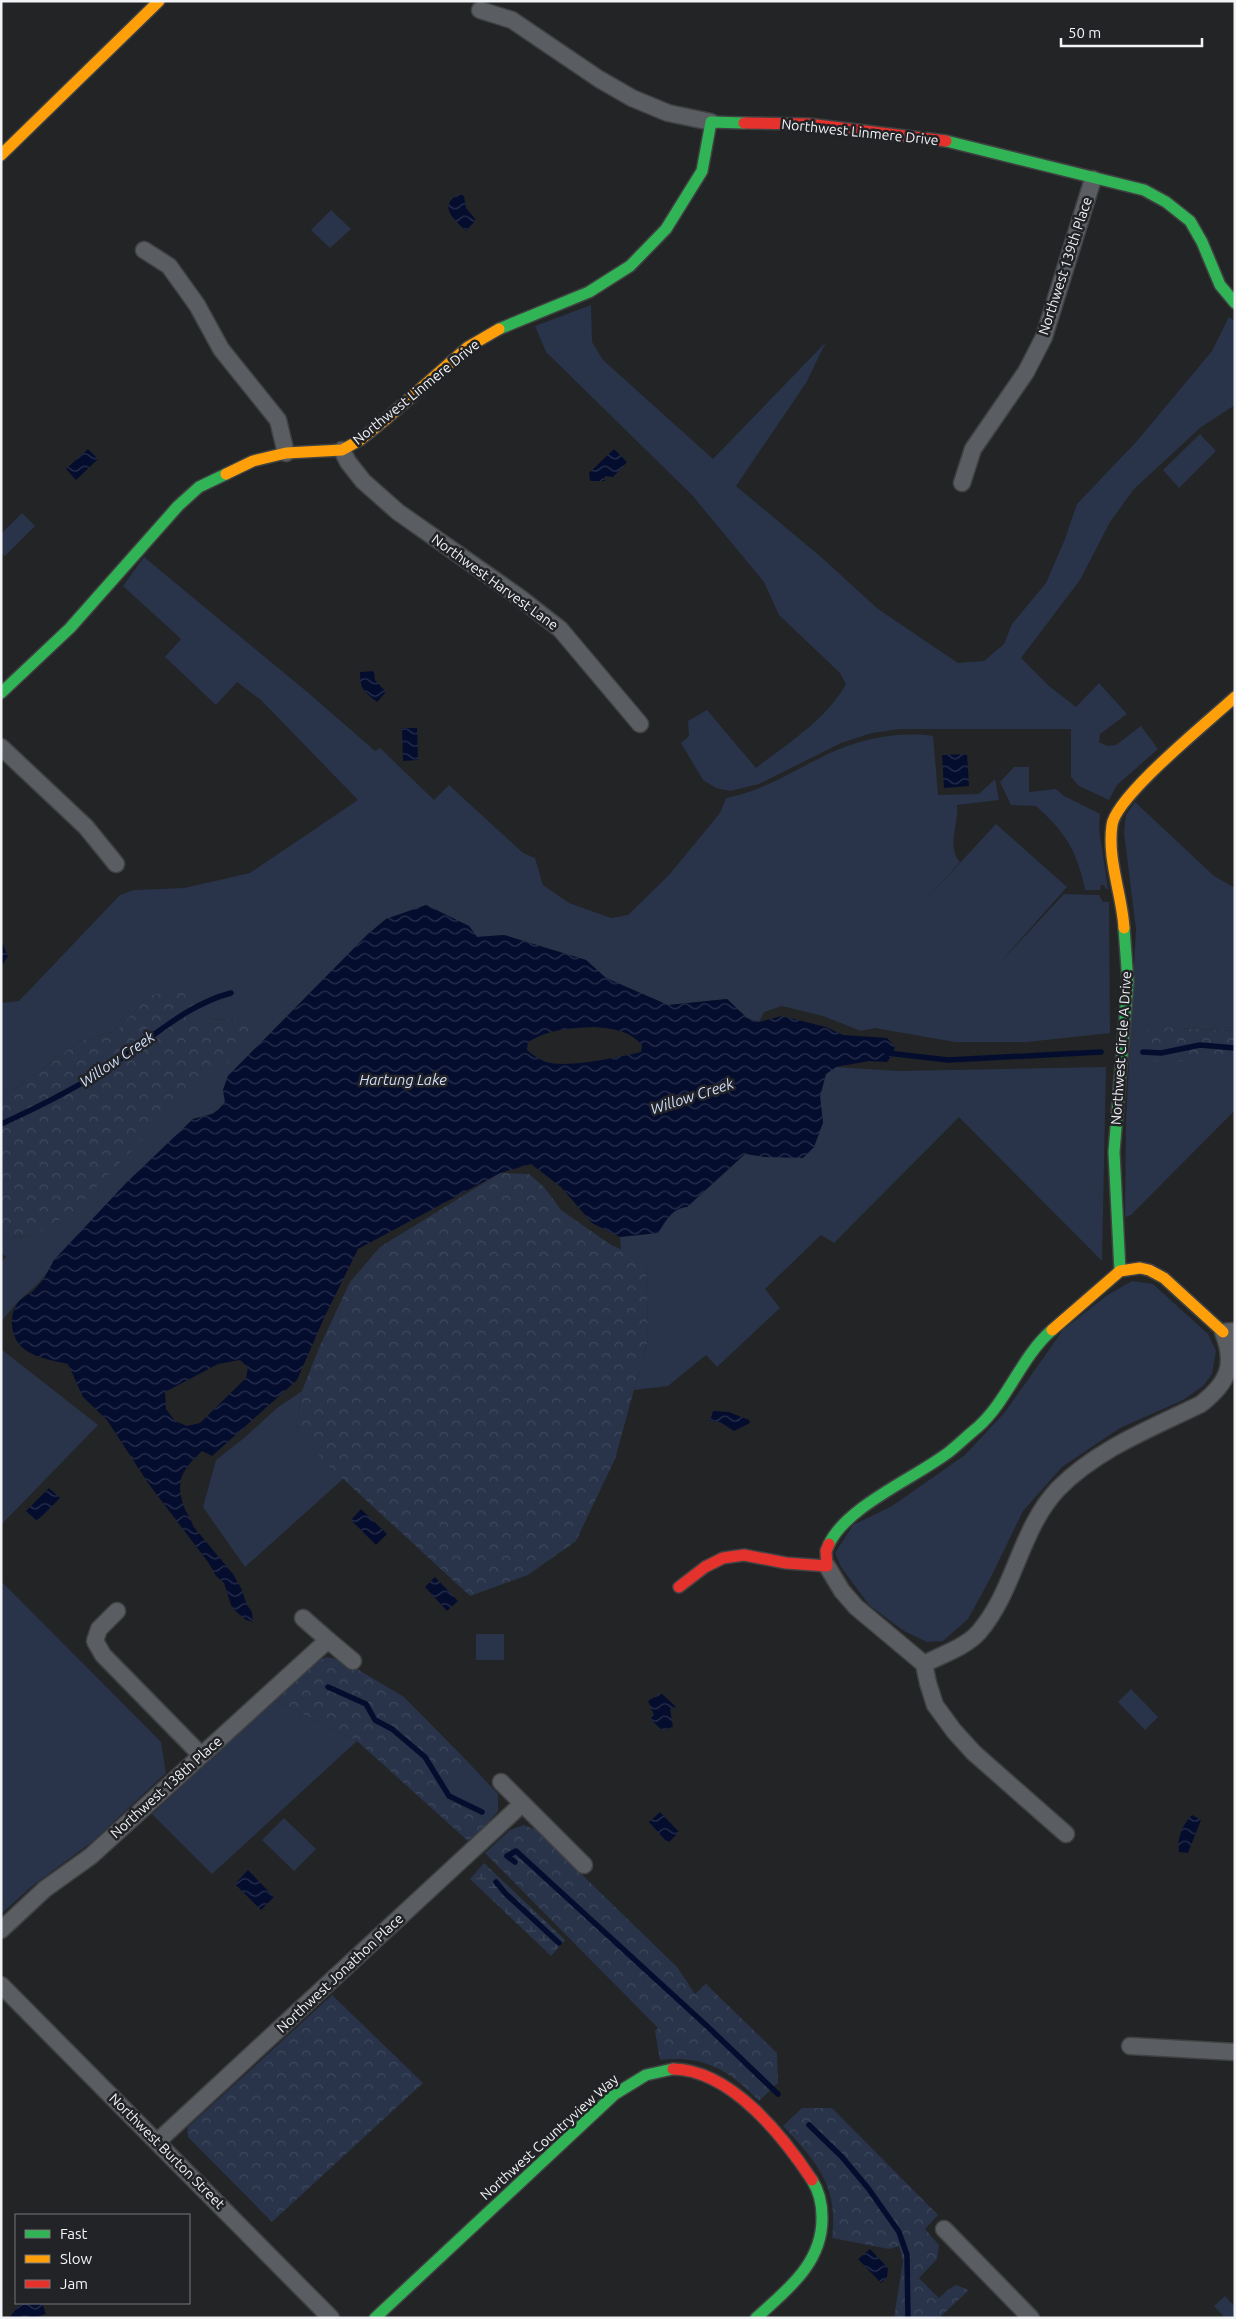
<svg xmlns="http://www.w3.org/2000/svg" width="1236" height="2319" viewBox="0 0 1236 2319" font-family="Ubuntu,sans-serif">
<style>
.green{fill:#29344a}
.forest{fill:url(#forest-crowns)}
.wetland{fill:url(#wetland-marsh)}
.water{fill:url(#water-waves);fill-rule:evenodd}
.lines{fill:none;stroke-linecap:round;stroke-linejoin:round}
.stream{stroke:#050d2f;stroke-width:5.5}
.street-casing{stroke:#404142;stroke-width:19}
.fast-casing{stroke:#404142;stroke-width:14}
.slow-casing{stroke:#404142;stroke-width:14}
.jam-casing{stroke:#404142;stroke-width:14}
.street{stroke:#5a5d62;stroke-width:16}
.fast{stroke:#30b455;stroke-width:11}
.slow{stroke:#ff9f0a;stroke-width:11}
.jam{stroke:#e5322d;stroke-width:11}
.labels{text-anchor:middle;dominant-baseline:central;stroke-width:5;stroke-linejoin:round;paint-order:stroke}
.street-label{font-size:14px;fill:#f2f3f6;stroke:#212327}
.water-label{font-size:15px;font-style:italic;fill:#d0defb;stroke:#212327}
</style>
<defs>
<pattern id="forest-crowns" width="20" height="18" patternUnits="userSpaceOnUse" patternTransform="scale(1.25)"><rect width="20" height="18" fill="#29344a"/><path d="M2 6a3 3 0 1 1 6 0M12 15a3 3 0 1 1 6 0" fill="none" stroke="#3e485c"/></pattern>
<pattern id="wetland-marsh" width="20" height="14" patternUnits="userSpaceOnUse" patternTransform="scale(1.25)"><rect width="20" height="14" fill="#29344a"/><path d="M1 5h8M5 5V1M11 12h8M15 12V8" fill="none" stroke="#3e485c"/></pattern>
<pattern id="water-waves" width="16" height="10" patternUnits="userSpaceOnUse" patternTransform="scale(1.25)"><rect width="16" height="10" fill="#050d2f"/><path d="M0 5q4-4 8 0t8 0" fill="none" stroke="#2a314e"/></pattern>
</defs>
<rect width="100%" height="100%" fill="#222426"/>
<g class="green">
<polygon points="331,210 351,229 330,248 311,230"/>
<path d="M591 305 592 342 603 360 713 459 826 342 806 383 736 486 821 557 878 609 958 663 984 661 1004 644 1012 624 1046 583 1065 539 1077 504 1137 441 1212 351 1229 317 1235 321V405L1201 427 1134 489 1110 522 1080 580 1021 658 1049 686 1076 707 1099 683 1127 714 1100 734 1099 742 1107 746 1116 745 1141 726 1158 749 1117 785 1109 800 1079 786 1071 777V729H900L872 733 841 743 759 784 730 791 716 788 703 780 681 743 689 736 688 721 707 710 756 768C788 743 826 720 846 684L840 673 779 615 764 582 692 495 546 352 535 326Z"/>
<polygon points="1200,434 1216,451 1179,488 1163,470"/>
<polygon points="22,513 35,526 5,556 1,553 1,534"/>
<path d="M144 557 312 696 375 751 380 748 434 800 449 785 523 853 535 858 543 885 569 903 611 918 628 915 669 875 720 813 726 798C764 791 794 770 828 754 859 739 899 731 933 736L938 795 979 794 995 779 999 800 957 805C959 823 946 847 960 862L923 903 996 824 1067 887 995 968 1064 894 1099 895 1103 902H1109L1110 1033 1027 1042H955L875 1028 861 1031 823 1016 782 1006 764 1012 759 1022 747 1018 727 999 668 1005 606 978 586 960 504 935 477 937 469 926 426 905 386 919 368 934 228 1076 223 1090 225 1102 218 1110 212 1114 193 1119 54 1260C42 1284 34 1286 17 1303 11 1309 6 1316 1 1322V1262L6 1257 1 1252V1232L12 1238 36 1234 210 1069 223 1070 242 1019 199 1020 149 996 116 1031 80 1041 1 1099V1003L19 1001 120 895 134 890 184 888 250 873 358 800 261 700 237 682 216 705 165 657 181 639 123 586Z"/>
<path d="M1014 767H1029V792L1056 789 1064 796 1100 814 1099 829 1108 889H1106L1104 885H1101L1100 890H1085C1077 851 1066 833 1036 806L1011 805 1000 782Z"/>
<polygon points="1135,802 1214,876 1235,888 1235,1031 1162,1027 1235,1054 1235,1110 1131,1215 1125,1217 1126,1119 1136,929 1124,833 1126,815"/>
<path d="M836 1067 897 1071 1106 1067 1102 1261 959 1117 834 1243 821 1235 765 1289 780 1308 717 1367 706 1355 668 1386 634 1390 648 1339 646 1261 621 1250 620 1237 658 1233C666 1221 672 1208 687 1207L745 1154 765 1157 823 1123 820 1096 826 1074Z"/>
<polygon points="1132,1281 1153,1284 1208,1334 1216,1351 1212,1374 1203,1386 1183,1400 1120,1428 1062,1467 1023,1511 990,1579 968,1619 943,1641 927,1642 904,1631 869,1605 841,1567 835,1553 853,1525 892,1506 965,1455 1005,1412 1063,1330 1106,1296"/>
<polygon points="1,1349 98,1425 1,1525"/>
<polygon points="302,1391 296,1430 343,1479 245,1567 203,1507 216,1460 244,1438 277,1408"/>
<polygon points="1,1581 161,1742 166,1773 92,1842 31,1887 1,1914"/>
<rect x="476" y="1634" width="28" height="26"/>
<polygon points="1131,1689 1158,1717 1145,1730 1118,1702"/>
<polygon points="274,1700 357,1741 212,1874 152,1814"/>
<path d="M468 1762 498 1794V1811L489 1822C476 1809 454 1804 438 1795 442 1778 453 1772 468 1762Z"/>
<polygon points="284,1818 316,1849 294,1871 262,1840"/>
<polygon points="1225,2296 1235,2307 1235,2318 1225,2318 1214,2306"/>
</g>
<g class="forest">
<polygon points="195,985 199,1020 242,1019 251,1026 245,1040 223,1070 210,1070 72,1212 36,1234 11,1238 1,1232 1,1099 80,1041 116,1031 149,996"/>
<path d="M1162 1027 1235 1031V1054C1206 1053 1170 1071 1143 1056L1140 1042 1146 1031Z"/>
<polygon points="500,1173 529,1174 544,1187 561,1210 611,1245 646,1260 648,1339 615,1459 576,1541 528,1575 470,1596 330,1467 296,1430 302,1391 319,1348 350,1282 380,1247"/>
<path d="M327 1657 342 1660 404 1697 468 1762C453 1772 442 1778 438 1795 454 1804 476 1809 489 1822L468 1841 357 1741 274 1700 315 1662Z"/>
<path d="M524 1825 536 1830 677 1967 695 1994 706 1984 777 2053 778 2083 759 2101C729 2070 704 2055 660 2060L655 2031 658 2028 485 1853 510 1830Z"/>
<polygon points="332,1995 423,2083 272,2222 188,2137 187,2131 188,2127"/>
<path d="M802 2108H832L938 2215 925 2229 939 2245 937 2259 919 2278 939 2298 949 2289 956 2285 969 2290 939 2318H894L903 2261 899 2246 889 2249 832 2238C839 2186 816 2161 783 2126Z"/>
</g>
<polygon class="wetland" points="484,1863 565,1940 551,1956 470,1879"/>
<g class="water">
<path d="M459 194 464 196 466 208 476 220 466 231C454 219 437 206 459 194Z"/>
<polygon points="88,449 98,459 76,480 66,469"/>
<polygon points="614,449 627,462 613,477 605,476 605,481 590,481 589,473"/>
<path d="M374 671 375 680 386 692 377 702C364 691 360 690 360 672Z"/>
<polygon points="402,728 417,728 418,760 403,761"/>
<polygon points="967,754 969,786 944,788 942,755"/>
<path d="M426 905 469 926 477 937 504 935 586 960 606 978 668 1005 727 999 747 1018 759 1022 782 1016 826 1027 843 1035 887 1038 895 1047 893 1054 887 1062 869 1061 836 1067 826 1074 820 1096 823 1123 814 1147 803 1158 765 1157 745 1154 687 1207C672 1208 666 1221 658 1233L620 1237 592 1223 561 1187 531 1164 500 1173 358 1249 324 1318 297 1380 212 1456 202 1451C184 1468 175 1479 183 1504 185 1512 191 1517 193 1526L233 1574 241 1588 247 1605 252 1612 253 1622 246 1620 232 1608 224 1583 216 1576 208 1562 148 1483 107 1420 83 1397 68 1364C55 1361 35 1358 24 1349 11 1339 8 1317 17 1304 20 1299 27 1295 32 1292 42 1283 48 1272 54 1260L126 1183 193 1119 212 1114 218 1110 225 1102 223 1090 228 1076 368 934 386 919ZM594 1027C613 1029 629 1030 642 1045L641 1052C621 1057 571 1067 551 1063 543 1062 534 1056 527 1050L528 1042C550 1029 570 1028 594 1027ZM240 1360 248 1367 246 1378 200 1423 187 1426 175 1421 166 1409 165 1392 218 1364Z"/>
<polygon points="1,940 8,956 1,967"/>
<polygon points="713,1411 729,1412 749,1420 750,1423 734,1431 720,1422 710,1421"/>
<polygon points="49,1488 60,1498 37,1521 26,1511"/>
<polygon points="361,1509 387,1534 376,1545 351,1520"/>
<polygon points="435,1577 458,1601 447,1611 425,1587"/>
<polygon points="661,1693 676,1707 670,1709 673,1727 662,1730 650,1719 654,1715 648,1701"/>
<polygon points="660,1812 679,1832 668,1843 649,1822"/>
<path d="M1192 1815 1201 1820 1188 1853 1179 1852C1177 1836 1182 1826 1192 1815Z"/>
<polygon points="248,1870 274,1897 261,1910 235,1884"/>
<polygon points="870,2249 888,2268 887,2277 881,2283 858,2259"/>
<polygon points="21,2303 42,2303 46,2314 33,2318 9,2318"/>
</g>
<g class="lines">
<g class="stream">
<polyline points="1143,1052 1161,1053 1200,1045 1235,1048"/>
<polyline points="887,1053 948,1060 1101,1052"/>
<path d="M1 1124C41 1106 80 1086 116 1062 153 1037 188 1004 231 993"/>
<polyline points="328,1687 366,1704 375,1720 392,1729 425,1757 449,1796 482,1812"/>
<polyline points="515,1862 507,1856 516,1851 708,2027 778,2094"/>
<polyline points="496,1882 506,1894 559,1943"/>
<polyline points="809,2125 842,2157 868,2188 899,2232 907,2255 908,2318"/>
</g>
<g class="street-casing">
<g id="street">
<polyline points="480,10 512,20 599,79 632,98 668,113 711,122"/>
<polyline points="144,250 169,266 197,305 221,349 278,420 286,453"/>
<polyline points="342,450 348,462 363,481 398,512 519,597 560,629 640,724"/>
<polyline points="962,483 973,449 1026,372 1044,337 1093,179"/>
<polyline points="1,747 86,827 116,864"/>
<polyline points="827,1566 842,1591 856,1607 924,1664 928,1683 935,1705 954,1731 974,1753 1066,1834"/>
<polyline points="117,1611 99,1629 95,1641 103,1655 201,1755"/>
<polyline points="328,1640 353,1661"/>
<path d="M924 1664C941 1655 966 1647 979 1632 1015 1590 1020 1529 1058 1489 1097 1449 1152 1428 1201 1404 1228 1383 1236 1365 1223 1332L1235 1331"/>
<polyline points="501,1782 584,1865"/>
<polyline points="1,1930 45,1889 91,1856 328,1640 303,1618"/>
<polyline points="1,1985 331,2318"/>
<polyline points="1130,2046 1235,2052"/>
<polyline points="158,2141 522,1804"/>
<polyline points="944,2229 1031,2318"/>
</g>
</g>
<g class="fast-casing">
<g id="fast">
<polyline points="946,141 1144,190 1166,202 1190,221 1202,242 1220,285 1235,303"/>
<polyline points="499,329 589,292 630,266 666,229 702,171 711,122 744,123"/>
<polyline points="1,693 70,628 178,506 199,487 226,474"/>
<polyline points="1120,1271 1114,1152 1128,982 1124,928"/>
<path d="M829 1544C847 1506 915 1478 949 1452 959 1444 968 1435 978 1427 1008 1400 1021 1357 1052 1330"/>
<polyline points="375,2318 615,2094 646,2075 673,2069"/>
<path d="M756 2318C787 2290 823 2263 822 2217 822 2204 819 2191 812 2180"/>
</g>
</g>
<g class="slow-casing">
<g id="slow">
<polyline points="1,155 159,1"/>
<polyline points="226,474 253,461 286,453 342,450 360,440 385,420 468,347 499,329"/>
<path d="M1124 928C1122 894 1107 860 1112 825 1116 796 1209 721 1235 697"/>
<polyline points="1052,1330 1120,1271 1140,1268 1149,1270 1164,1278 1223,1332"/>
</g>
</g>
<g class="jam-casing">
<g id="jam">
<polyline points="744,123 808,124 946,141"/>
<polyline points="679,1587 705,1567 723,1558 744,1555 786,1563 827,1566 826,1551 829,1544"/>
<path d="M673 2069C731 2070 783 2136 812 2180"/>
</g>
</g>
<use href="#street" class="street"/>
<use href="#fast" class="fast"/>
<use href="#slow" class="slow"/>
<use href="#jam" class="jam"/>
</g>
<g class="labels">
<g class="street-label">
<text transform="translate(860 132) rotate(6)">Northwest Linmere Drive</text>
<text transform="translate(1065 266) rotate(-72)">Northwest 139th Place</text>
<text transform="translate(416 392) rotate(-39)">Northwest Linmere Drive</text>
<text transform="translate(495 582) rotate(36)">Northwest Harvest Lane</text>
<text transform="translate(1121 1048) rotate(-86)">Northwest Circle A Drive</text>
<text transform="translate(166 1787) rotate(-42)">Northwest 138th Place</text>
<text transform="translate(340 1973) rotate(-43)">Northwest Jonathon Place</text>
<text transform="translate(549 2137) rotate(-42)">Northwest Countryview Way</text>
<text transform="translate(167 2151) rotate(45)">Northwest Burton Street</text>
</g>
<g class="water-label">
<text transform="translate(117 1059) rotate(-34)">Willow Creek</text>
<text x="403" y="1079">Hartung Lake</text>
<text transform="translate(692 1096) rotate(-18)">Willow Creek</text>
</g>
</g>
<rect width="1236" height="2319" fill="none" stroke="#f2f3f6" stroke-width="5"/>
<rect x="15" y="2214" width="175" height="90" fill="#212327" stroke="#75767a"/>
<rect x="25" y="2230" width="25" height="8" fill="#30b455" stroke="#75767a"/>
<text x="60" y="2239" font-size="15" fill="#f2f3f6">Fast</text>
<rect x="25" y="2255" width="25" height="8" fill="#ff9f0a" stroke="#75767a"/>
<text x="60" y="2264" font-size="15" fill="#f2f3f6">Slow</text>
<rect x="25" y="2280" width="25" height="8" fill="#e5322d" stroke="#75767a"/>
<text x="60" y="2289" font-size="15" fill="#f2f3f6">Jam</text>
<path d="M1061 38v8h141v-8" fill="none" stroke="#f2f3f6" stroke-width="2.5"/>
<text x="1068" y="38" font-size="15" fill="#f2f3f6" stroke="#212327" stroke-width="4" paint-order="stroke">50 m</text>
</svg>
